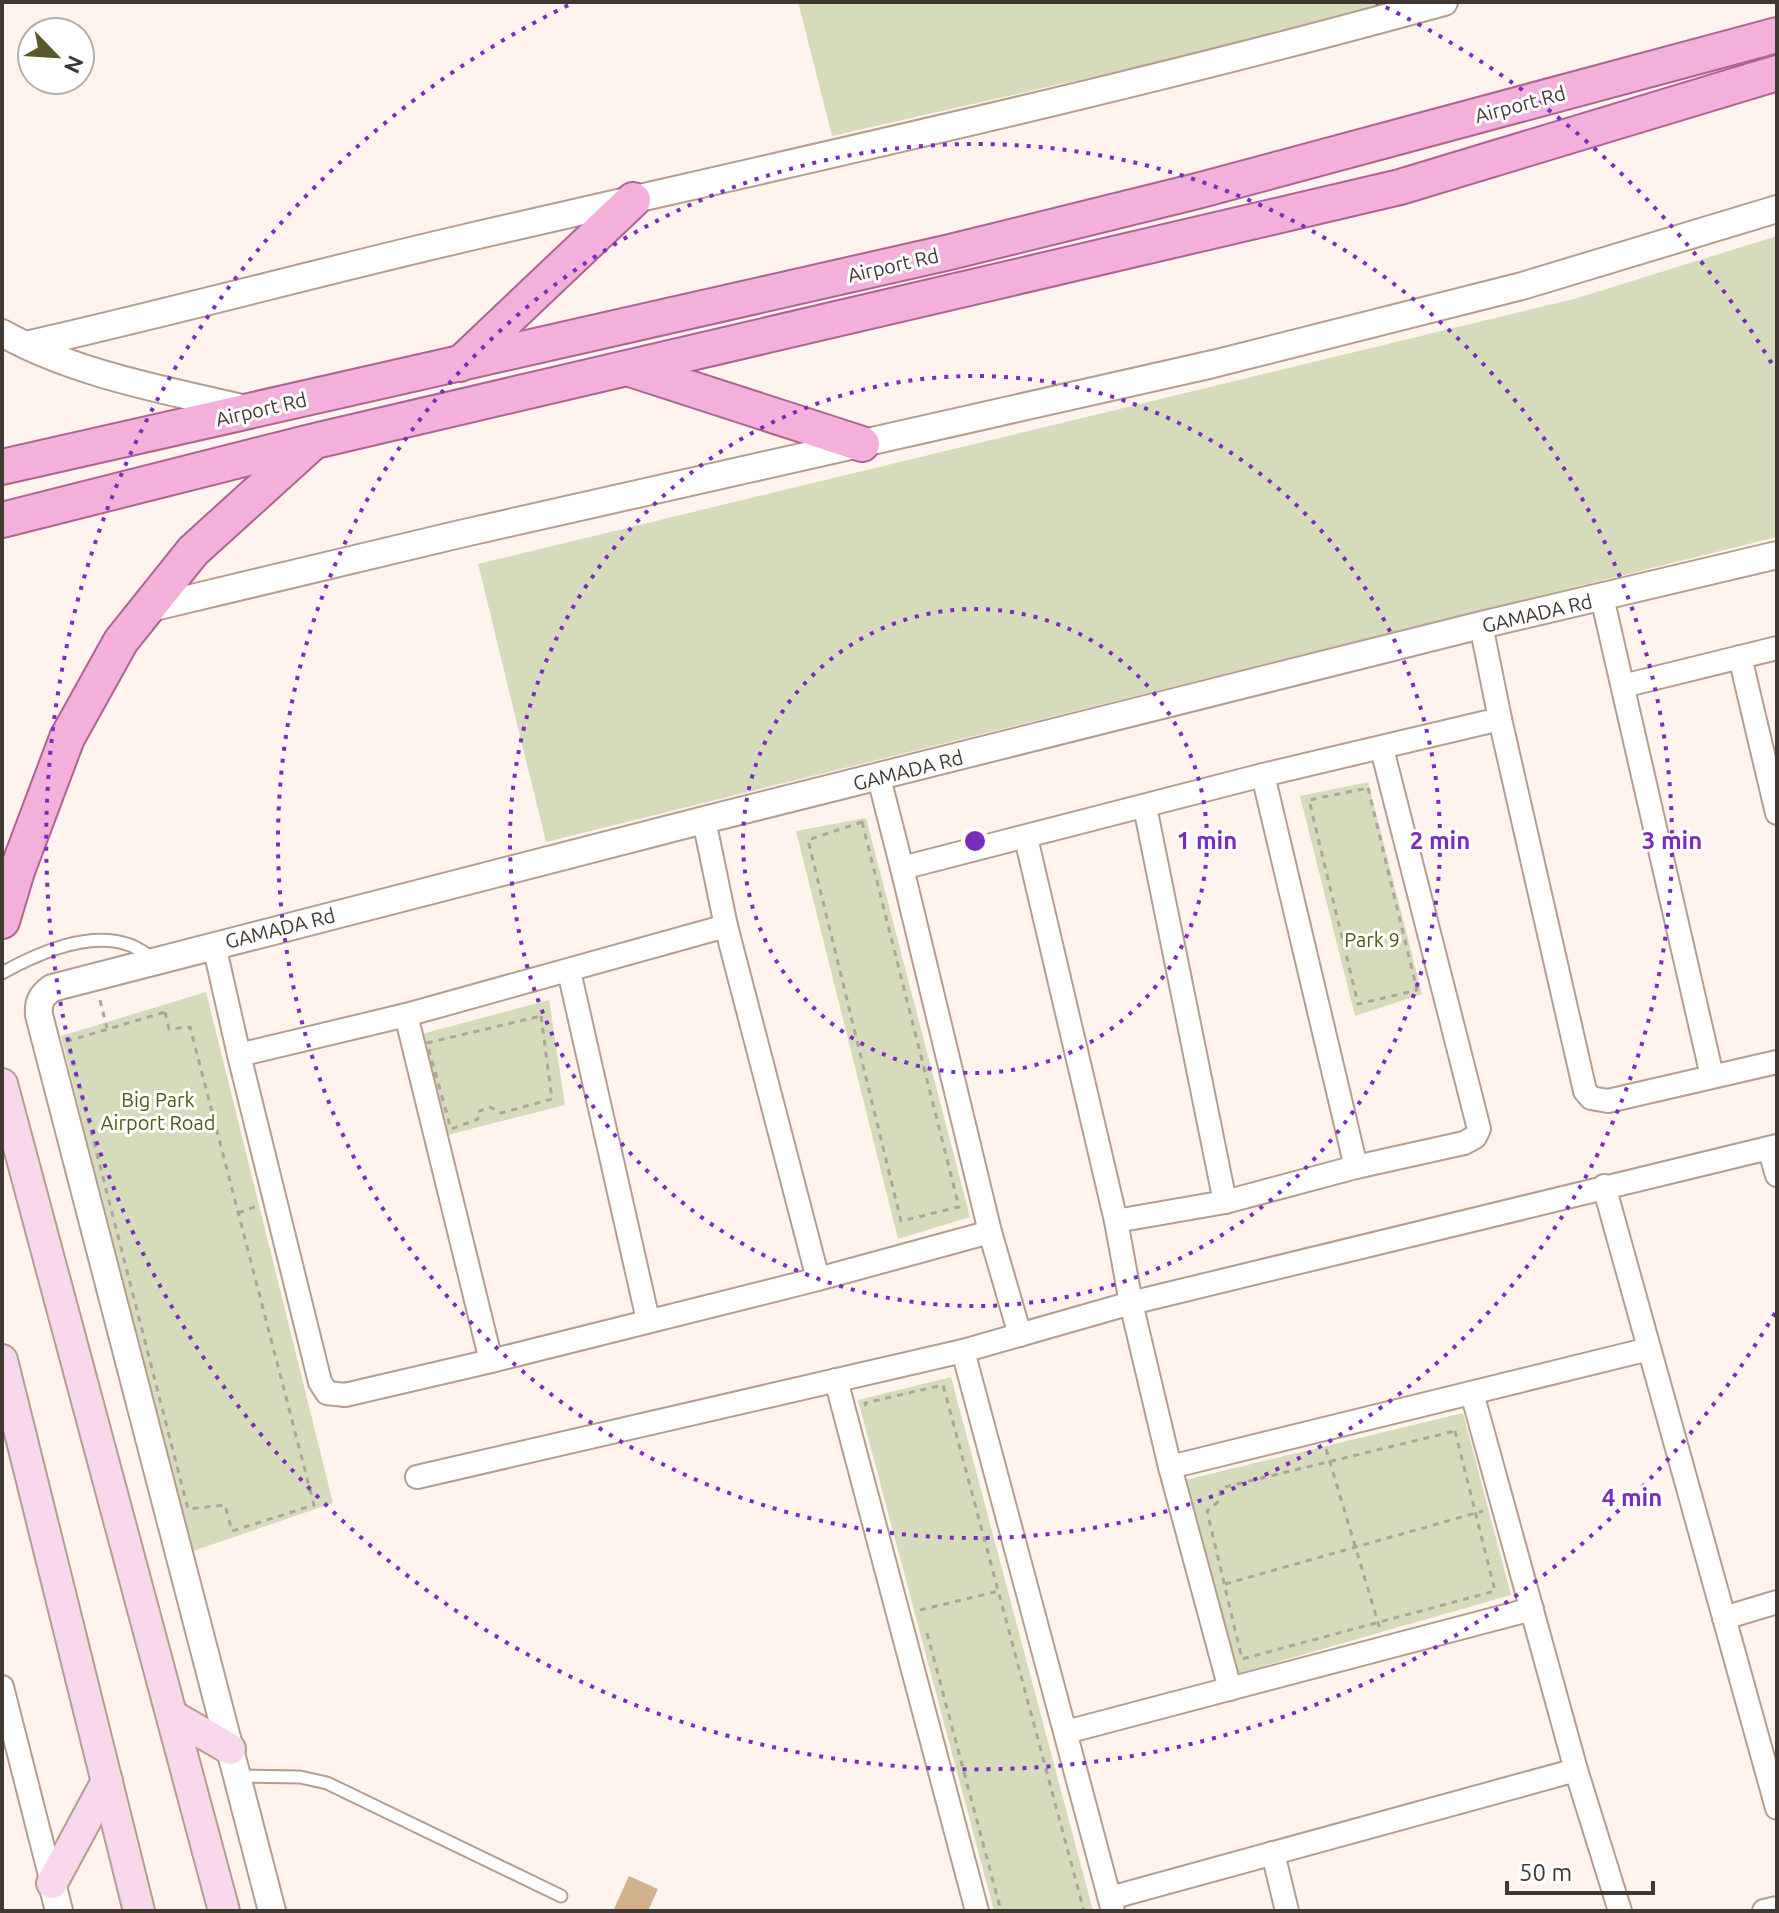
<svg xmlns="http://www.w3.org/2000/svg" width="1779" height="1913" viewBox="0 0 1779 1913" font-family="Ubuntu,sans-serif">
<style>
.green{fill:#d6dbbc}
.building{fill:#d2b18f}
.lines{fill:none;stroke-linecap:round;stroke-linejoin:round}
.service-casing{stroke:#b69e8f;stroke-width:15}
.minor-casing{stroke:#b69e8f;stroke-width:26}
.tertiary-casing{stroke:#b69e8f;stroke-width:30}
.secondary-casing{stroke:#b69e8f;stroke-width:34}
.primary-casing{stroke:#af648f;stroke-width:38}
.path{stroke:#aea39d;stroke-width:3;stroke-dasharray:6 6;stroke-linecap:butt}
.service{stroke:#fff;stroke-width:11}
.minor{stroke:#fff;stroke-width:22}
.tertiary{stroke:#fff;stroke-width:26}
.secondary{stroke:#f9d7ec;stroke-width:30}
.primary{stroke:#f2b0da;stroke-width:34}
.ring{fill:none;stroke:#7b2cbf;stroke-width:4;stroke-dasharray:4 8}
.labels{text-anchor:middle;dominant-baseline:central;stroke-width:6;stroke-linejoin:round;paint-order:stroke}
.street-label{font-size:20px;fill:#423832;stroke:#fff}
.park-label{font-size:20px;fill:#525914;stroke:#fff}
.centre{fill:#7b2cbf;stroke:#fff;stroke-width:4}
.ring-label{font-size:24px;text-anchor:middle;font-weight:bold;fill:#7b2cbf;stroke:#fff;stroke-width:6;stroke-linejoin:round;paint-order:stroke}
</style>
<rect width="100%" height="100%" fill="#fef3ed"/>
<g class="green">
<polygon points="798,2 1397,2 1298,30 832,136"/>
<polygon points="1777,236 1777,537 546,842 478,564 1574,299"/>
<polygon points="1368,782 1422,994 1355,1016 1300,796"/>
<polygon points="866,818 970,1217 898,1239 796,831"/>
<polygon points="206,992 333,1503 190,1552 61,1036"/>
<polygon points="549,1000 565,1105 447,1135 422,1034"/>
<polygon points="951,1377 1093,1911 994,1911 858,1400"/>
<polygon points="1463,1413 1511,1595 1235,1674 1185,1480"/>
</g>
<polygon class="building" points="629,1876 658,1889 648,1911 613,1911"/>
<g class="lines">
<g class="service-casing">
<g id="service">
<path d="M2 973C38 953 89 930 130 945 138 948 146 954 153 958"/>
<polyline points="237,1776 300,1777 327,1783 561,1896"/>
</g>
</g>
<g class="minor-casing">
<g id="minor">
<polyline points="1602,597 1712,1076"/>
<polyline points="1481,625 1500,719 1585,1091 1591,1098 1608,1101 1777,1062"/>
<polyline points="1740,657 1777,813"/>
<polyline points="1623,686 1777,648"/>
<polyline points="1263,775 1356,1167 1464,1143 1475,1137 1479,1129 1382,749"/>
<polyline points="879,778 902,868 1263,775 1500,719"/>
<polyline points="1145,807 1225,1202"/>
<polyline points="1026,838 1116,1221 1131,1303 1170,1467 1230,1689"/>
<polyline points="902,868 990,1232 1020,1335"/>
<polyline points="214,945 239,1055 406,1015 491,1361 818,1279 726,926 704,820"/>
<polyline points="569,971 648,1320"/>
<polyline points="406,1015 726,926"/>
<polyline points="239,1055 320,1382 327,1393 345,1395 491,1361"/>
<polyline points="1769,1148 1777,1175"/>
<polyline points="1604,1186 1777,1808"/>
<polyline points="1116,1221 1225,1202 1356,1167"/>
<polyline points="818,1279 990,1232"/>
<polyline points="963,1351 1113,1911"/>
<polyline points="836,1380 977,1911"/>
<polyline points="1472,1393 1576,1770 1620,1911"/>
<polyline points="1170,1467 1649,1349"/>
<polyline points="417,1477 963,1351 1131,1303 1777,1146"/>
<polyline points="1724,1618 1777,1602"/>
<polyline points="2,1687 52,1883"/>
<polyline points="1066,1732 1532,1609"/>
<polyline points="1273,1853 1287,1911"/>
<polyline points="1110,1898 1576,1770"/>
<polyline points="1764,1911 1777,1908"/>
</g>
</g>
<g class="tertiary-casing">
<g id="tertiary">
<path d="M2 333C75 374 165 390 246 409"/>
<path d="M26 345C172 312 315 273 461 239 789 163 1119 92 1444 2"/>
<polyline points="146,609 460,534 1213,364 1522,286 1777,209"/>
<polyline points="52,1883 59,1911"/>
<path d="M272 1911 39 1015C38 1002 41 996 52 988L704 820 1481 625 1777 555"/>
</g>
</g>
<g class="secondary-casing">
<g id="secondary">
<polyline points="2,1084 224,1911"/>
<polyline points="2,1360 139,1911"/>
<polyline points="173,1716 230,1749"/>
<polyline points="52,1883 107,1781"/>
</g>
</g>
<g class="primary-casing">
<g id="primary">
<polyline points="460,364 633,200"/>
<polyline points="630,369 862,444"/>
<polyline points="2,467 950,252 1197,191 1777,35"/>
<polyline points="2,520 315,441 1400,187 1777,73"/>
<polyline points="2,921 17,871 67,738 121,641 193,551 311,444"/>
</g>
</g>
<g class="path">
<polygon points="1368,788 1417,990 1358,1004 1309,800"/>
<polygon points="862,822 959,1207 901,1221 808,840"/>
<polyline points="100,1000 107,1028"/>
<polygon points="165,1012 169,1029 190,1027 314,1505 232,1531 225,1505 188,1509 68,1041"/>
<polygon points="541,1016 552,1099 501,1113 490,1107 477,1112 478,1119 451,1129 427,1043"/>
<polyline points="238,1213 257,1206"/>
<polyline points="866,1406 865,1403 943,1385 1084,1911"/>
<polygon points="1455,1431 1495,1591 1242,1659 1207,1511 1219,1501 1221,1488"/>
<polyline points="1326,1449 1380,1629"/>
<polyline points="1225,1584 1483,1511"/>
<polyline points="920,1610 999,1591"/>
<polyline points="927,1633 1001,1911"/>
</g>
<use href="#service" class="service"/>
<use href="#minor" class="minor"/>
<use href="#tertiary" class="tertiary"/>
<use href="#secondary" class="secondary"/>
<use href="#primary" class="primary"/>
</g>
<g class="ring">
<circle cx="975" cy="841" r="232"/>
<circle cx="975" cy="841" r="465"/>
<circle cx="975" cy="841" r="697"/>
<path d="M1775 1313A929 929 0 1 1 575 2M1375 2A929 929 0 0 1 1775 369"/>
</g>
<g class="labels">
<g class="street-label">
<text transform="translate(1520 104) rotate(-15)">Airport Rd</text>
<text transform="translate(893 265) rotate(-13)">Airport Rd</text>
<text transform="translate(261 409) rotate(-13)">Airport Rd</text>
<text transform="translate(1537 613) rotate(-13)">GAMADA Rd</text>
<text transform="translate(908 770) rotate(-14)">GAMADA Rd</text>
<text transform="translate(280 928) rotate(-14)">GAMADA Rd</text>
</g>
<g class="park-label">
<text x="1372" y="939">Park 9</text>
<text x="158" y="1099">Big Park<tspan x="158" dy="23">Airport Road</tspan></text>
</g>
</g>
<circle cx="975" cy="841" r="12" class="centre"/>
<g class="ring-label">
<text x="1207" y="849">1 min</text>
<text x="1440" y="849">2 min</text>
<text x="1672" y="849">3 min</text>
<text x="1632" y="1506">4 min</text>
</g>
<rect width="1779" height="1913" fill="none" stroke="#423832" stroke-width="8"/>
<g transform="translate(56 56) rotate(115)"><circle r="38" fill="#ffffff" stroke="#b3afad" stroke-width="2"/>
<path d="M0-6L14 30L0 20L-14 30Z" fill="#585926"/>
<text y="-12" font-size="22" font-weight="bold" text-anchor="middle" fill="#423832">N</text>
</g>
<path d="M1507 1881v12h146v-12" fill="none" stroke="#423832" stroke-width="4"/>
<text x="1519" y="1881" font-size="24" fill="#423832" stroke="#ffffff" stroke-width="6" paint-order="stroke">50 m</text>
</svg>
